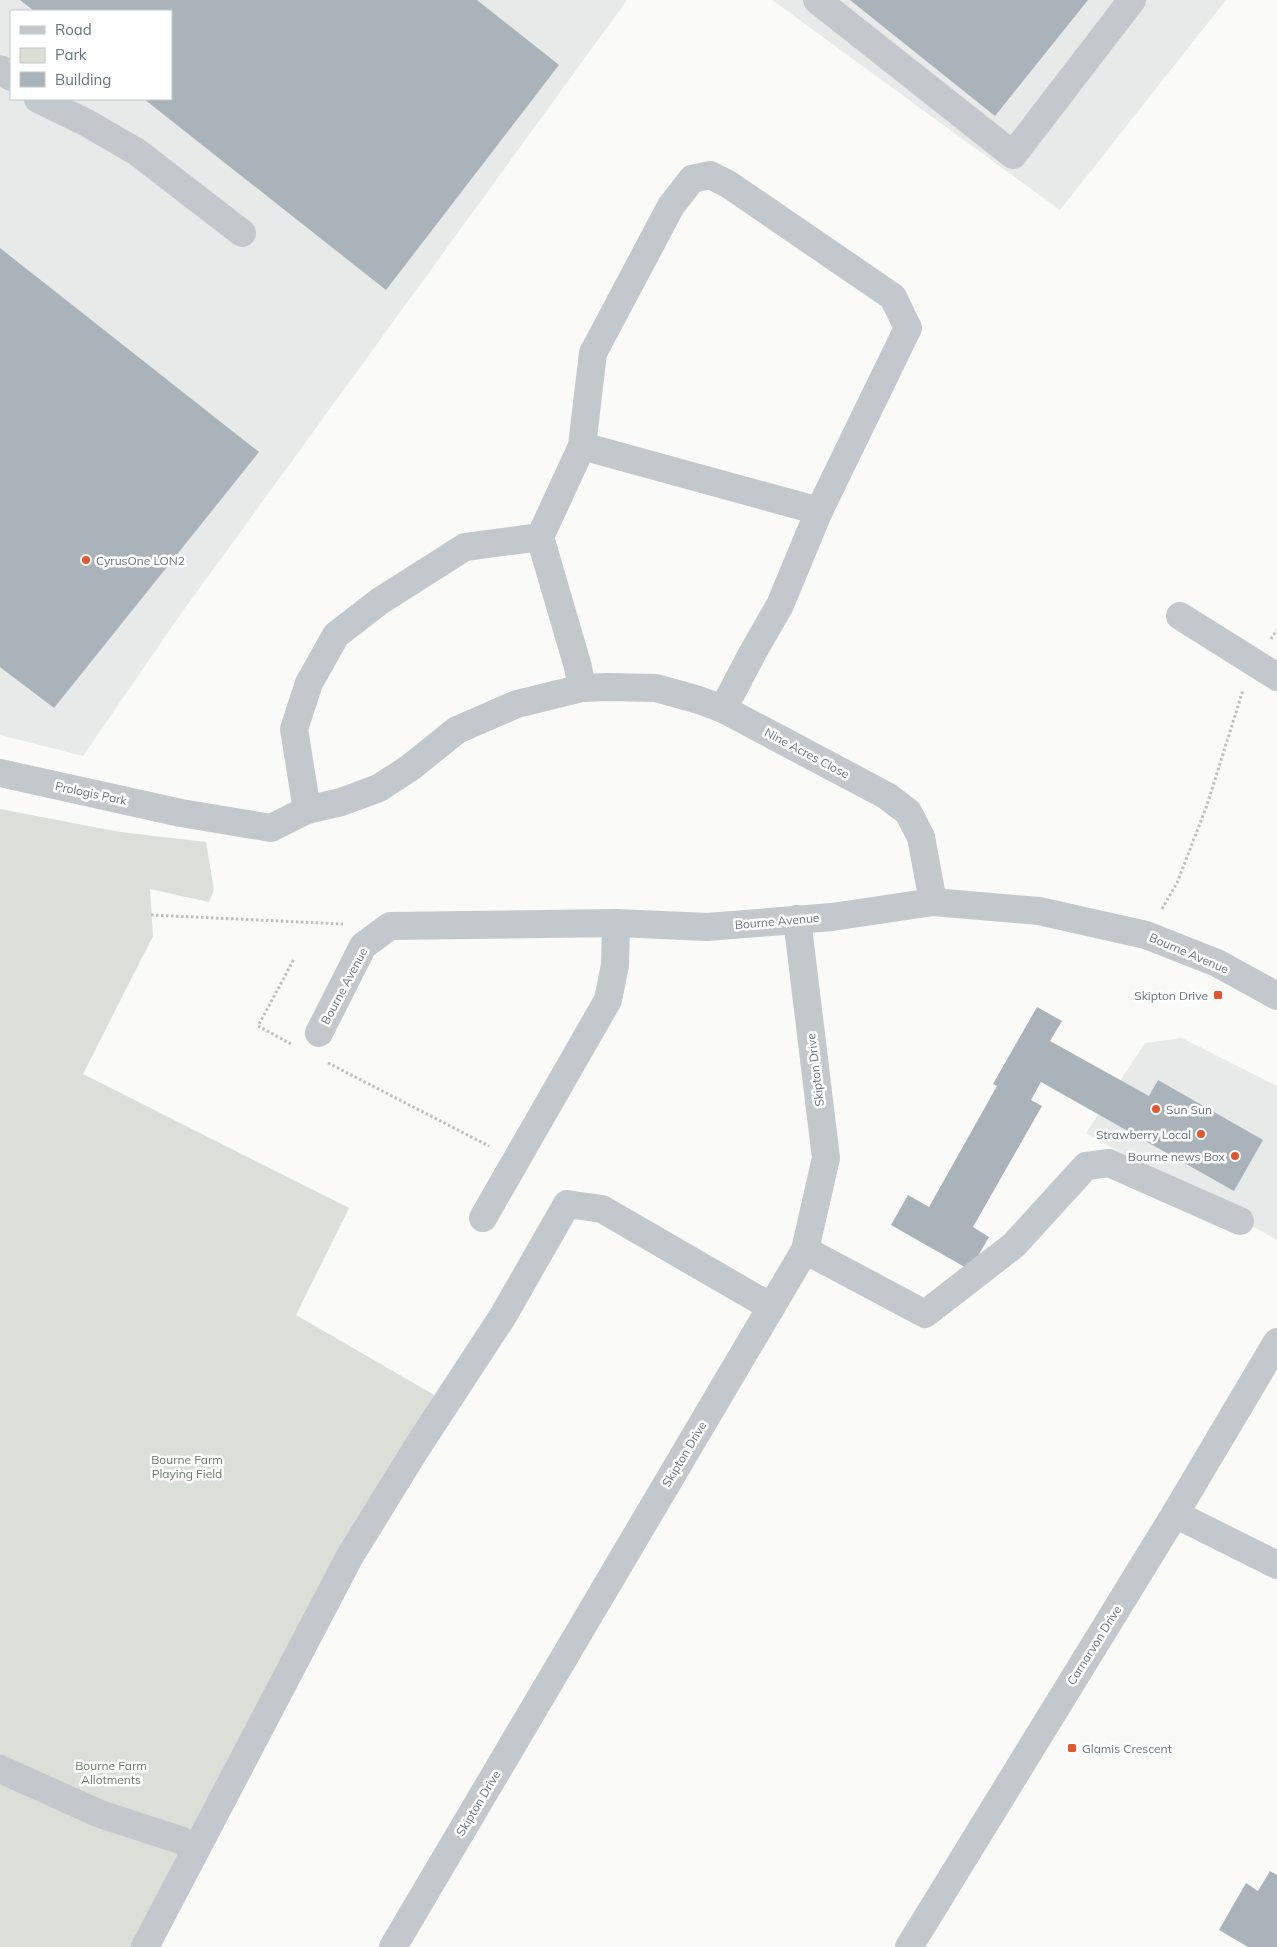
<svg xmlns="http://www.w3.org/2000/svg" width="1277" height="1947" viewBox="0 0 1277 1947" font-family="Mulish,sans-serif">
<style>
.built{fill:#e8e9e9;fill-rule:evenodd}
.green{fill:#dadfd7}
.building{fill:#aab3b9}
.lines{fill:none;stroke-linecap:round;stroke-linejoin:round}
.path{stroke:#bbbfc2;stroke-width:3;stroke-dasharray:2.5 2.5;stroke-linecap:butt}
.minor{stroke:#c3c8cc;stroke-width:28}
.poi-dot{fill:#e4572e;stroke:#fff;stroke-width:2}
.labels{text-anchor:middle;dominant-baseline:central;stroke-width:5;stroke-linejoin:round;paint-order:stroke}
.poi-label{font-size:12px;fill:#657683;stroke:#fff;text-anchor:start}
.street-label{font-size:12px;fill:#657683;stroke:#fff}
.park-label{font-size:12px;fill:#687a64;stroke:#fff}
</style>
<rect width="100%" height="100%" fill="#fafaf8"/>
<g class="built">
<path d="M0 0H627L180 615 83 756 0 735ZM11 11H171V99H11Z"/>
<polygon points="772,0 1226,0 1060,210"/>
<polygon points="1182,1038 1277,1086 1277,1240 1086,1133 1145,1043"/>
</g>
<polygon class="green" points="0,809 120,832 206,842 214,890 209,902 150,889 153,936 83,1074 349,1208 296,1315 436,1396 144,1947 0,1947"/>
<g class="building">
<polygon points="20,0 477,0 559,65 386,290 144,99 171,99 171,11 34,11"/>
<polygon points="850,0 1088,0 995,116"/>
<polygon points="0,248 259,452 54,708 0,667"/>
<polygon points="1037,1007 1062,1021 1050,1041 1149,1096 1158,1080 1263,1140 1234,1191 1041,1082 1031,1100 1042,1106 973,1227 989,1237 970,1270 891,1225 908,1195 929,1207 997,1086 993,1084"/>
<polygon points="1270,1871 1277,1875 1277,1947 1248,1947 1219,1930 1246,1883 1258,1891"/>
</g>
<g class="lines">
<g class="path">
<polyline points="1271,639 1277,630"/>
<polyline points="1162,909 1177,883 1207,805 1243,690"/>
<polyline points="151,915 343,924"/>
<polyline points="291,1044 258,1026 294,959"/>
<polyline points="328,1063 489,1146"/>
</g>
<g class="minor">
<polyline points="817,0 1013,155 1132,0"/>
<polyline points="0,69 11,77"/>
<polyline points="38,99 87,123 137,152 242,233"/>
<polyline points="582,446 819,511"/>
<polyline points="1180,616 1277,677"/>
<polyline points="582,688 578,667 540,537 582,446 593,353 671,206 692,179 710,175 728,184 893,297 908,328 819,511 780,605 753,652 723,709"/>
<polyline points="0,773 181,813 271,828 307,810 341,802 379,788 411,767 457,730 517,704 582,688 608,687 656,688 699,700 723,709 887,796 908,812 921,837 933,902"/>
<polyline points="307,810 294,729 309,683 336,635 380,601 465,547 540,537"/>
<polyline points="319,1033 363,946 390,926 616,923 707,927 832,917 933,902 1039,911 1146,935 1217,963 1277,996"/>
<polyline points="483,1218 608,1000 615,965 616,923"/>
<polyline points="805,1250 925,1314 1014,1245 1086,1166 1109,1163 1240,1221"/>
<polyline points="1175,1514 1277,1565"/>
<polyline points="0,1769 100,1814 180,1840 196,1848"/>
<polyline points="145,1947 350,1556 416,1449 503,1316 567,1204 602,1209 771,1307"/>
<polyline points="393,1947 805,1250 826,1158 797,919"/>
<polyline points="909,1947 1175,1514 1277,1342"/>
</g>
</g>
<g class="poi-dot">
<circle cx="86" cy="560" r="5"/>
<rect x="1213" y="990" width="10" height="10" rx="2.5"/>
<circle cx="1156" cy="1109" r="5"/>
<circle cx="1201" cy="1134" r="5"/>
<circle cx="1235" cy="1156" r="5"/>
<rect x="1067" y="1743" width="10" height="10" rx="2.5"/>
</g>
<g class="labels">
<g class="poi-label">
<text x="96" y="560">CyrusOne LON2</text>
<text x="1208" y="995" text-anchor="end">Skipton Drive</text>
<text x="1166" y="1109">Sun Sun</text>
<text x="1191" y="1134" text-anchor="end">Strawberry Local</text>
<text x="1225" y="1156" text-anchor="end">Bourne news Box</text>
<text x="1082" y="1748">Glamis Crescent</text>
</g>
<g class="street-label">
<text transform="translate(807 753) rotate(28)">Nine Acres Close</text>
<text transform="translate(91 793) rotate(12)">Prologis Park</text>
<text transform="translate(777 921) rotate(-5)">Bourne Avenue</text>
<text transform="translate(1189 953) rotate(23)">Bourne Avenue</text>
<text transform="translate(344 986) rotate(-62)">Bourne Avenue</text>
<text transform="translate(815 1070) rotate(-97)">Skipton Drive</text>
<text transform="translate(684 1454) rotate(-59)">Skipton Drive</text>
<text transform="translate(1094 1645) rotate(-58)">Carnarvon Drive</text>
<text transform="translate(478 1803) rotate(-59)">Skipton Drive</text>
</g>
<g class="park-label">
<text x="187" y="1459">Bourne Farm<tspan x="187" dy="14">Playing Field</tspan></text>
<text x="111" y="1765">Bourne Farm<tspan x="111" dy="14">Allotments</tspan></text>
</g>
</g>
<rect x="10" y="10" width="162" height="90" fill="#ffffff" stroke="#c1c8cd"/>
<rect x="20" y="26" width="25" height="8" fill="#c3c8cc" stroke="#c1c8cd"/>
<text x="55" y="35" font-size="15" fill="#657683">Road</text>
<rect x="20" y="48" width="25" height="15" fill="#dadfd7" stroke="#c1c8cd"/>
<text x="55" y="60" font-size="15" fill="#657683">Park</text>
<rect x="20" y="72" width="25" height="15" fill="#aab3b9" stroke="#c1c8cd"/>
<text x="55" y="85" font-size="15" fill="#657683">Building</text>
</svg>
